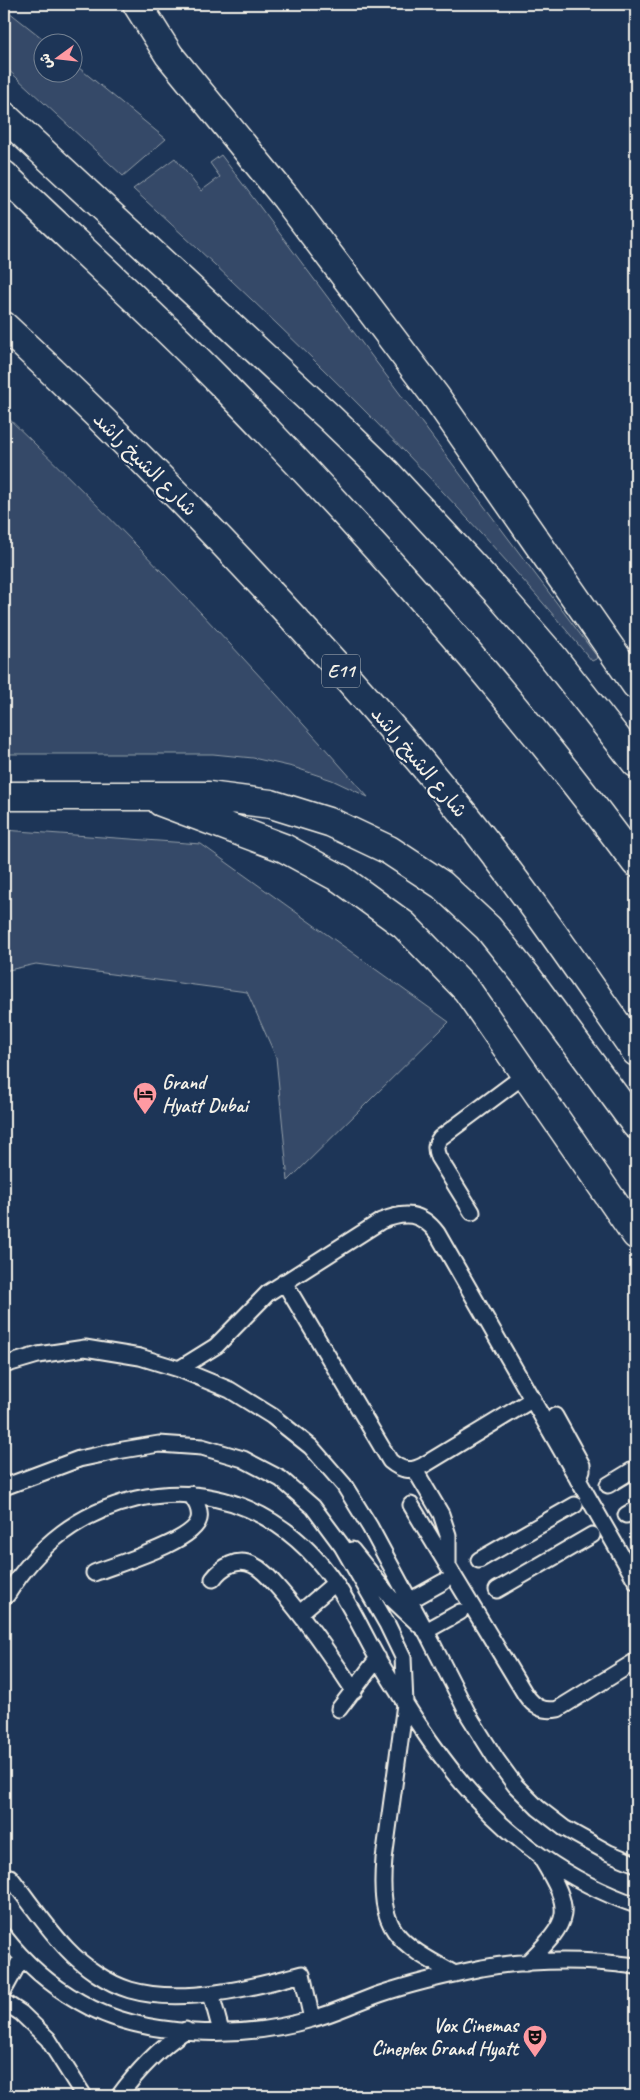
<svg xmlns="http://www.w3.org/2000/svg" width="640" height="2100" viewBox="0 0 640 2100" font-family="Caveat,'Playpen Sans Arabic',sans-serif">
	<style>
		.green { fill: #354a67; stroke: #949ea8 }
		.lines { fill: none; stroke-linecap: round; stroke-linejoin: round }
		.lane-casing { stroke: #f4f1e8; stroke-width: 19 }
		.secondary-casing { stroke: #f4f1e8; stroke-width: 31 }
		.highway-casing { stroke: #f4f1e8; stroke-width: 31 }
		.lane { stroke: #1d3557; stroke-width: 15 }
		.secondary { stroke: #1d3557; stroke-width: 28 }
		.highway { stroke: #1d3557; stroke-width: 28 }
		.labels { text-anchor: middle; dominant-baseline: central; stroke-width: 4; stroke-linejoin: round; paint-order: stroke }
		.shield { fill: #1d3557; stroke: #b4b9bc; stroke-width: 1 }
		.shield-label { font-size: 19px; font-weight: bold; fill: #f4f1e8 }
		.street-label { font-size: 20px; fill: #f4f1e8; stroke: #1d3557 }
		.poi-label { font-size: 20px; font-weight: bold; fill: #f4f1e8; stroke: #1d3557; text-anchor: start }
	</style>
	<rect width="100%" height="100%" fill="#1d3557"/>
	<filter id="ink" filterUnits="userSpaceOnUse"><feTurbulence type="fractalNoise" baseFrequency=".02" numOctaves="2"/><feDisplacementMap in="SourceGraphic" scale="10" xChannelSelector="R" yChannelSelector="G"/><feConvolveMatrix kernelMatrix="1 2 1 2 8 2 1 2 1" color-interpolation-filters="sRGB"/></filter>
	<g filter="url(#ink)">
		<path class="green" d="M4 8 47 42H42V72H72L73 63 166 139 123 176 4 66Z
			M221 155 598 658 592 661C452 491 295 337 133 189L175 158 201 191 220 177 210 163Z
			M4 414C132 536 252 665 368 797L332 780 293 767 253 758 213 754H4Z
			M4 830 201 844 449 1022 288 1181 276 1057 247 992 36 964 4 971Z"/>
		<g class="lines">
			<defs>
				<path id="lane" d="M472 1212 438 1157C435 1149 435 1145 440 1138L526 1074
					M284 1282 390 1461C402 1471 411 1472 424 1465L533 1399
					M4 1365 38 1355 85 1348 140 1357 179 1369 230 1390 272 1416 311 1447 344 1485 370 1527 426 1631 469 1716 496 1759 515 1785 538 1808 564 1828 609 1853 636 1864
					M179 1369 216 1346 268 1293 381 1221C405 1211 421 1212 437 1233L636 1581
					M555 1416 582 1465V1470L578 1480
					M415 1470 441 1514 448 1535V1565
					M608 1485 636 1468
					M4 1487 79 1459 117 1451 159 1444 202 1447 243 1459 281 1479 313 1507 342 1546 387 1624 403 1657 405 1704 384 1859C378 1931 396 1942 455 1974
					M411 1505 525 1694C534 1707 543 1712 558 1709L636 1661
					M626 1515 636 1509
					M352 1550 390 1597 426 1631 460 1612
					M479 1560 575 1505
					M94 1573C116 1564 194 1542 199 1519 201 1509 195 1501 190 1494
					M213 1579C222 1567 237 1557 253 1565 264 1570 272 1581 281 1591 308 1622 331 1656 354 1691
					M497 1590 592 1535
					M7 1595C38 1545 78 1513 136 1499 217 1481 289 1516 335 1583 352 1607 364 1635 379 1661 405 1704 431 1746 463 1784 509 1839 569 1882 636 1905
					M409 1601 443 1582
					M300 1613 335 1583
					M339 1709 378 1658
					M10 1877C29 1901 46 1927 67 1949 83 1966 107 1983 130 1990 182 2005 251 1988 302 1974L312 2019
					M4 1936C25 1963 50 1985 80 2002 143 2039 244 2039 312 2019 335 2013 357 2002 380 1994 413 1983 448 1975 482 1968 533 1959 585 1959 636 1966
					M527 1963C571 1920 574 1912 541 1858
					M4 1990 21 1959
					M211 1994 221 2031
					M4 2002 21 2013 48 2039 84 2096
					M119 2096C138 2070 159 2048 186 2030"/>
				<path id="secondary" d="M137 4 169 55 286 198 436 397 636 685"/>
				<path id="highway" d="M4 116 330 418 387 473 497 592 553 657 636 763
					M4 175C76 244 151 312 221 383 369 534 510 693 636 863
					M4 326C113 427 217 534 317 644 368 700 418 757 466 817 526 892 581 973 636 1052
					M4 796H209L271 804 332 823 389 850 442 885 488 928 528 978 636 1125
					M161 802 284 848 341 879 404 925 467 990 636 1235"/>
			</defs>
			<use href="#lane" class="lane-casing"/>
			<use href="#secondary" class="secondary-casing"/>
			<use href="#highway" class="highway-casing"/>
			<use href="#lane" class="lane"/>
			<use href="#secondary" class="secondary"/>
			<use href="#highway" class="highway"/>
		</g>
	</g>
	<defs>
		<symbol id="hotel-pin" viewBox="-11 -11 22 30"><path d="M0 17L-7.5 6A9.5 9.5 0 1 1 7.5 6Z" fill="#ff9aa2" stroke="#1d3557"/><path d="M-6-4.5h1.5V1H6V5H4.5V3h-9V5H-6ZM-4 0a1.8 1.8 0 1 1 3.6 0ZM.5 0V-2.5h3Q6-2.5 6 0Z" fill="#111"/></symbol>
		<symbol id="theatre-pin" viewBox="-11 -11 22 30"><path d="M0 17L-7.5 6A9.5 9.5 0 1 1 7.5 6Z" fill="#ff9aa2" stroke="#1d3557"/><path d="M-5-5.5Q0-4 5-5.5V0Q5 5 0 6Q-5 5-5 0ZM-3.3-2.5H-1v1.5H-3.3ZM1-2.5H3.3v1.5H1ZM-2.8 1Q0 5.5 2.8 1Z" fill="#111"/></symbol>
	</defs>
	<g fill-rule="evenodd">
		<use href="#hotel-pin" x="131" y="1080" width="28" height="38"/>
		<use href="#theatre-pin" x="521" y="2023" width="28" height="38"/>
	</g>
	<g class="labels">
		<rect class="shield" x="322" y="654.5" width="38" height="33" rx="4"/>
		<g class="shield-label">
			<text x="341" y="671">E11</text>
		</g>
		<g class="street-label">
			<text transform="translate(145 464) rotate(45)">شارع الشيخ راشد</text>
			<text transform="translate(419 762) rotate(50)">شارع الشيخ راشد</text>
		</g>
		<g class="poi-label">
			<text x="162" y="1082">Grand<tspan x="162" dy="23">Hyatt Dubai</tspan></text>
			<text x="518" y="2025" text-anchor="end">Vox Cinemas<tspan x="518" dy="23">Cineplex Grand Hyatt</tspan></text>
		</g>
	</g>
	<rect width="640" height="2100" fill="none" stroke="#1d3557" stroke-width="20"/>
	<rect x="10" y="10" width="620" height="2080" fill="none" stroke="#f4f1e8" stroke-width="2" filter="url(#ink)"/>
	<g transform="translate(58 58) rotate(255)"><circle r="24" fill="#1d3557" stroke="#738091"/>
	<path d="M0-4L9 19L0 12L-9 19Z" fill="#ff9aa2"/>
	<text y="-8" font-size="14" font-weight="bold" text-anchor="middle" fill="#f4f1e8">ش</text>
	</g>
</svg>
